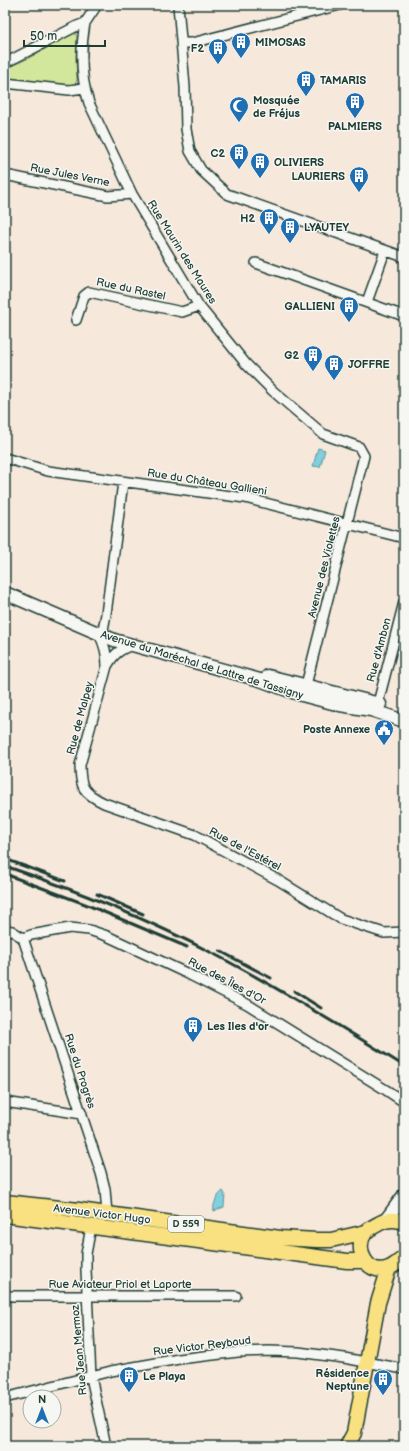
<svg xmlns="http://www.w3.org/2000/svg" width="409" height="1451" viewBox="0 0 409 1451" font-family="'Balsamiq Sans',sans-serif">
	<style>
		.green { fill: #d3e79c; stroke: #799268 }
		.water { fill: #81d0de; stroke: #5a959a }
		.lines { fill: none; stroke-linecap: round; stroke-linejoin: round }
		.minor-casing { stroke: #1f3d34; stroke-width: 12 }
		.secondary-casing { stroke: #1f3d34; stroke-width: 15 }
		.primary-casing { stroke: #1f3d34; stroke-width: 17 }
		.minor { stroke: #f6f6f2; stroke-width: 9 }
		.secondary { stroke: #f6f6f2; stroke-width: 12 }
		.primary { stroke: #f9e181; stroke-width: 14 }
		.rail { stroke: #1f3d34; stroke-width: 3 }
		.labels { text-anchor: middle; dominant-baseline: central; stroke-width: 3; stroke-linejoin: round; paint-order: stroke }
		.shield { fill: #f6f6f2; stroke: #60746d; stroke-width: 1 }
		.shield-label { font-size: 10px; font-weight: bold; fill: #1f3d34 }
		.poi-label { font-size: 11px; font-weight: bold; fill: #1f3d34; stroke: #f6f6f2; text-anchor: start }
		.street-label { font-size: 11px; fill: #1f3d34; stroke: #f6f6f2 }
	</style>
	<rect width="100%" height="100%" fill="#f7e8dc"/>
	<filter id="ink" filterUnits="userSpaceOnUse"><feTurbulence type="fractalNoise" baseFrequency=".025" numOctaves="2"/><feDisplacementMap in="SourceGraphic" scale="8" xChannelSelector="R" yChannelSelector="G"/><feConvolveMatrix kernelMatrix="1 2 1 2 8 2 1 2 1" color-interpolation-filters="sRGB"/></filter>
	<g filter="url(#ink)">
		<path class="green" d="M74 33 77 36 76 58 77 80 75 85 70 87 15 81 7 78 5 74 6 68 27 59Z"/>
		<path class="water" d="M318 448 325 450 320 467 313 466Z
			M223 1191 225 1194 224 1207 214 1211C212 1205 218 1194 223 1191Z"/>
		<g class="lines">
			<defs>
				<path id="minor" d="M178 5 185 87 186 129 190 151 201 170 227 194 404 257
					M85 23C80 51 80 76 89 103L132 194 199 306 246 364 273 391 323 434 359 447 364 456 306 685
					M182 43H192L340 5
					M5 63 77 26 85 23 97 5
					M5 83 69 90 84 88
					M5 175 108 196 132 194
					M256 263 404 316
					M367 302 385 251
					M76 320 84 296 89 292 182 312 199 306
					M5 458 48 471 245 498 404 538
					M103 630 106 614 123 482
					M99 634C105 645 107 654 107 666L80 765C80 787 83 793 104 803L195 835 278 880 341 919 384 933 404 932
					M107 666C114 654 119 650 132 645
					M378 703 404 602
					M5 930 12 931 23 938
					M23 938 31 935 70 928 89 930 107 936 186 973 247 1004 386 1090 404 1102
					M23 938 101 1173 105 1189 107 1214
					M5 1102 82 1114
					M91 1227 86 1254V1270L91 1377 106 1446
					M5 1296H236
					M5 1398 111 1371 179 1359 238 1352 269 1351 298 1352 344 1358 404 1369"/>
				<path id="secondary" d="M5 593 114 640 260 680 298 694 340 705 371 710 404 721
					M268 676 380 704
					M385 1221 404 1195"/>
				<path id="primary" d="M5 1202 79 1210 280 1238 317 1240H331L366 1232
					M5 1215 347 1261H364
					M404 1222C396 1219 388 1219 380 1223 375 1226 368 1229 365 1233 353 1249 368 1277 389 1268 394 1266 399 1261 404 1258
					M347 1446 354 1433 378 1303 389 1268"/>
			</defs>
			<use href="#minor" class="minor-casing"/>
			<use href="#secondary" class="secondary-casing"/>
			<use href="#primary" class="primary-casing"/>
			<use href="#minor" class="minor"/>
			<use href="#secondary" class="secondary"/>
			<use href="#primary" class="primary"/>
			<path class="rail" d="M5 859 65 881
				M5 866C76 890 147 919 214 954 279 988 342 1027 404 1066
				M5 874 85 904 187 947
				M97 894 143 914
				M220 951 271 978
				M294 991 321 1008"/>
		</g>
	</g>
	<defs>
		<symbol id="building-pin" viewBox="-11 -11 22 30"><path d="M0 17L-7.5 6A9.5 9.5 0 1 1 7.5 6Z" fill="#1f6fb2" stroke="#f6f6f2"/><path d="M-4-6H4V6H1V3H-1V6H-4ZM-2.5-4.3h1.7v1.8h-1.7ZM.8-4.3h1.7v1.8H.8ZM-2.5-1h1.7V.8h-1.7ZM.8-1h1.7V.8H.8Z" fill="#fff"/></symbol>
		<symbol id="mosque-pin" viewBox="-11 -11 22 30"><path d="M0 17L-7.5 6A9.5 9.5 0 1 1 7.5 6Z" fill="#1f6fb2" stroke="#f6f6f2"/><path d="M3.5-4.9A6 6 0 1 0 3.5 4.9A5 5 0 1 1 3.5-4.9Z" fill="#fff"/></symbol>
		<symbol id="civic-pin" viewBox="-11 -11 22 30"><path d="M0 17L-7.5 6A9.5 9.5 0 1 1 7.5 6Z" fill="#1f6fb2" stroke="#f6f6f2"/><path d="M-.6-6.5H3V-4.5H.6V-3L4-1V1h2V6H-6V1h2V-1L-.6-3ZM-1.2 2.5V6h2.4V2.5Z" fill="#fff"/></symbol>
	</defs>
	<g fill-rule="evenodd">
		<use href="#building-pin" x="230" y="31" width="22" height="30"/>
		<use href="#building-pin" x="207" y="37" width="22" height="30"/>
		<use href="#building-pin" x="295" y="69" width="22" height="30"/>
		<use href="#building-pin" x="344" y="91" width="22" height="30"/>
		<use href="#mosque-pin" x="228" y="95" width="22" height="30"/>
		<use href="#building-pin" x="228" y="142" width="22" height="30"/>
		<use href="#building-pin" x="249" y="151" width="22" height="30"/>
		<use href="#building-pin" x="348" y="165" width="22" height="30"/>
		<use href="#building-pin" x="258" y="207" width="22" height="30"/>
		<use href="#building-pin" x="279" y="216" width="22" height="30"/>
		<use href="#building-pin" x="338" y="295" width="22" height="30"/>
		<use href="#building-pin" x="302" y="344" width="22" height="30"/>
		<use href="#building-pin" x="323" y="353" width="22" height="30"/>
		<use href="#civic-pin" x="373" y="718" width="22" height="30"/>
		<use href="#building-pin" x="182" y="1015" width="22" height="30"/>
		<use href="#building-pin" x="118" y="1365" width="22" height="30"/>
		<use href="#building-pin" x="372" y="1368" width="22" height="30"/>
	</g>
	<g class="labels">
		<rect class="shield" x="168" y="1216" width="36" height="16" rx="3"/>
		<g class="shield-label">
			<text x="186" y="1224">D 559</text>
		</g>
		<g class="poi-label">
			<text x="255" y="42">MIMOSAS</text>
			<text x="204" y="48" text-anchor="end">F2</text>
			<text x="320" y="80">TAMARIS</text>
			<text x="253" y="100">Mosquée<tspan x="253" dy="13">de Fréjus</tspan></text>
			<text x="355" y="126" text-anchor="middle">PALMIERS</text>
			<text x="225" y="153" text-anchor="end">C2</text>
			<text x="274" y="162">OLIVIERS</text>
			<text x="345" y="176" text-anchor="end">LAURIERS</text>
			<text x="255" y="218" text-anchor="end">H2</text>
			<text x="304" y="227">LYAUTEY</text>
			<text x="335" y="306" text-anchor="end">GALLIENI</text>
			<text x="299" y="355" text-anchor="end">G2</text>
			<text x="348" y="364">JOFFRE</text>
			<text x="370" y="729" text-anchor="end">Poste Annexe</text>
			<text x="207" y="1026">Les Iles d'or</text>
			<text x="369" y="1373" text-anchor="end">Résidence<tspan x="369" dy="13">Neptune</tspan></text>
			<text x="143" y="1376">Le Playa</text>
		</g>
		<g class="street-label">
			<text transform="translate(70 175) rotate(11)">Rue Jules Verne</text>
			<text transform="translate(182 252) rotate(58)">Rue Maurin des Maures</text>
			<text transform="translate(131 289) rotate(12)">Rue du Rastel</text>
			<text transform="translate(207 482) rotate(9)">Rue du Château Gallieni</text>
			<text transform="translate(324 567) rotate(-76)">Avenue des Violettes</text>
			<text transform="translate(379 650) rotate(-75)">Rue d'Ambon</text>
			<text transform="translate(202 665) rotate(17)">Avenue du Maréchal de Lattre de Tassigny</text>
			<text transform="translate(80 718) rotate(-75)">Rue de Malpey</text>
			<text transform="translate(245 849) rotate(28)">Rue de l'Estérel</text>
			<text transform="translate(227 981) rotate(28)">Rue des Îles d'Or</text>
			<text transform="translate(80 1071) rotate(72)">Rue du Progrès</text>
			<text transform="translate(102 1214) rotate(7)">Avenue Victor Hugo</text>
			<text x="120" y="1284">Rue Aviateur Priol et Laporte</text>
			<text transform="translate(202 1346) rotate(-7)">Rue Victor Reybaud</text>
			<text transform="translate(79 1350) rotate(-95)">Rue Jean Mermoz</text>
		</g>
	</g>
	<rect width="409" height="1451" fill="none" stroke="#f6f6f2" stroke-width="20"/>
	<rect x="10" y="10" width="389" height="1431" fill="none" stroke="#1f3d34" stroke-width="1.5" filter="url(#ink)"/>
	<g transform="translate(42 1409)"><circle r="19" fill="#f6f6f2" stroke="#a0aca6"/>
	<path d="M0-3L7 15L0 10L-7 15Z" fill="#1f6fb2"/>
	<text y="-6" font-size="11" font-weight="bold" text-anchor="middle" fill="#1f3d34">N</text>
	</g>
	<path d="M24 40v6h81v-6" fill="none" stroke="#1f3d34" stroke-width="2"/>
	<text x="30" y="40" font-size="12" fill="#1f3d34" stroke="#f6f6f2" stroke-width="3" paint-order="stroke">50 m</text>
</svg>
